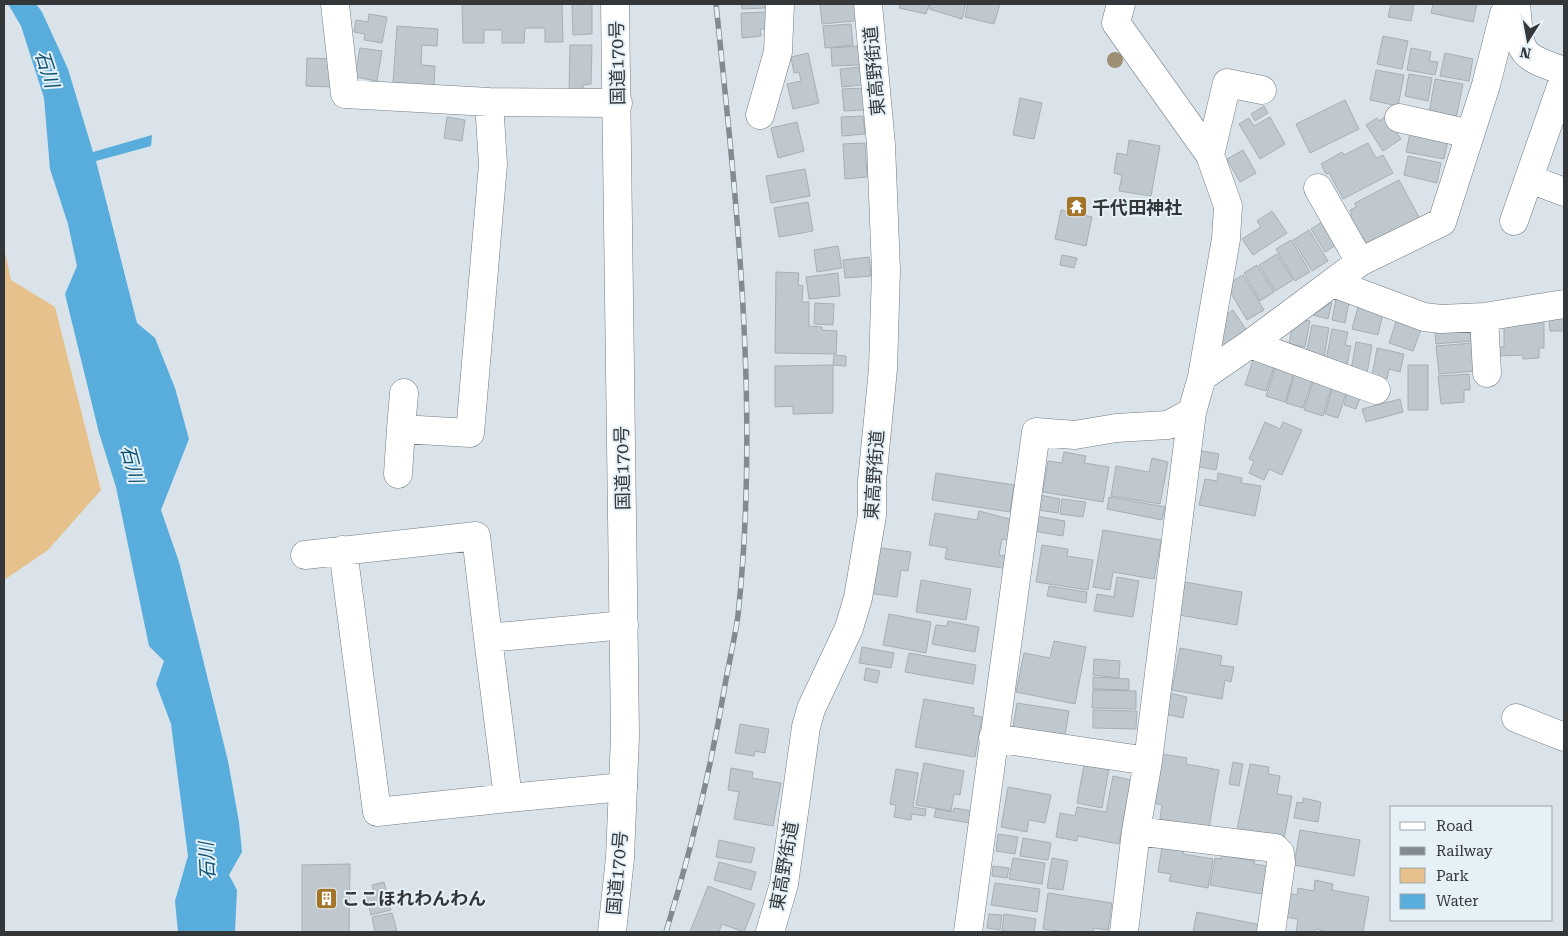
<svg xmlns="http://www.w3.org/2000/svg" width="1568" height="936" viewBox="0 0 1568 936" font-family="'Roboto Serif','Noto Sans JP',serif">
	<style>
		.green { fill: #e6c18b }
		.water { fill: #59addc }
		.building { fill: #bec8ce; stroke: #a6afb5 }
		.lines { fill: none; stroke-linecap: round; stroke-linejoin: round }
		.minor-casing { stroke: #737c82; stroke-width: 29 }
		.highway-casing { stroke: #737c82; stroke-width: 29 }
		.minor { stroke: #fff; stroke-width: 28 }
		.highway { stroke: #fff; stroke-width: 28 }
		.rail-casing { stroke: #848b8f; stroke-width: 5.5 }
		.rail { stroke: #e6f0f7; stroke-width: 4; stroke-dasharray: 11; stroke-linecap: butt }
		.tree { fill: #9c8f73 }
		.labels { text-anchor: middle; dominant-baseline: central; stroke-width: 4; stroke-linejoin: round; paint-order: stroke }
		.street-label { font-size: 18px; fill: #333739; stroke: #e6f0f7 }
		.poi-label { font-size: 18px; font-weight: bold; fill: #333739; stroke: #e6f0f7; text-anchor: start }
		.water-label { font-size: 19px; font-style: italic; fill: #0f5271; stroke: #e6f0f7 }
	</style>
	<rect width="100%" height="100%" fill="#d9e3e9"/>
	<path class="green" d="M4 248 11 280 55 307 101 490 48 550 4 580Z"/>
	<path class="water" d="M8 4H36L42 12 68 69 93 152 152 135 151 146 96 161 137 323 155 338 175 388 189 439 161 510 179 562 228 761 239 822 242 852 229 875 237 890 235 932H178L175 901 188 856 171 724 156 684 164 661 149 646 116 487 99 433 65 294 77 266 68 224 50 169 44 98 21 26Z"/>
	<path class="building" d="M462 4H562L563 42H545V28H525L524 43H502V30H484V43H463Z
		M572 4H592V34L573 35Z
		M741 4H765V8L742 9Z
		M820 4H862L864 20 822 24Z
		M900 4H929L926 14 899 8Z
		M930 4H966L962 19 929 9Z
		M968 4H1000L994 24 965 17Z
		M1391 4H1414L1411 21 1388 17Z
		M1433 4H1477L1473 22 1431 13Z
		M767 12 768 29H760L761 36 742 38 741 13Z
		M369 14 387 17 382 43 364 40 365 34 354 32 356 20 368 22Z
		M851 24 853 45 825 48 823 26Z
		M397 26 438 29 437 46 422 45 421 65 435 66 434 86 393 83Z
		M1383 36 1408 41 1402 69 1377 64Z
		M570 45H592L591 84 583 85V93H569Z
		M859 46 860 65 832 66 831 48Z
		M360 48 382 51 377 81 355 77Z
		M1411 48 1431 52 1429 61 1438 62 1435 75 1407 70Z
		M808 53 819 103 793 109 787 84 801 81 799 72 794 73 791 57Z
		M1445 53 1473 59 1469 81 1440 76Z
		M307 58 334 59 333 87 306 86Z
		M861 67 862 85 842 87 840 69Z
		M1376 70 1404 75 1398 106 1370 100Z
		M1409 74 1432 78 1428 101 1405 96Z
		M1435 79 1463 84 1456 119 1429 113Z
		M863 88 864 110 844 111 842 89Z
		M1020 98 1042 103 1034 139 1013 135Z
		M1345 100 1359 129 1310 153 1296 124Z
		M1264 106 1268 113 1255 121 1251 114Z
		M863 116 865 134 842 136 841 117Z
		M1386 116 1401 139 1383 151 1366 125 1377 118 1379 121Z
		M447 117 465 120 462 141 444 138Z
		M1270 117 1285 144 1260 159 1239 124 1249 118 1254 126Z
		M797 122 804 151 778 158 771 128Z
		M1410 133 1448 140 1444 159 1406 152Z
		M1129 140 1160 146 1151 196 1119 191 1122 175 1114 173 1117 153 1127 155Z
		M865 143 867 177 845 179 843 144Z
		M1368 143 1376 158 1383 155 1393 173 1343 199 1329 173 1326 174 1321 164 1342 152 1344 155Z
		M1243 150 1256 173 1240 182 1227 159Z
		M1408 156 1441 163 1437 183 1404 175Z
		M805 169 810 196 771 203 766 176Z
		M1399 180 1420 219 1368 246 1363 237 1359 239 1347 217 1352 214 1350 210 1356 207 1355 203Z
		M808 202 813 231 779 237 774 208Z
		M1061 210 1092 217 1086 246 1055 239Z
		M1272 211 1287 233 1253 255 1242 239 1261 227 1257 221Z
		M1322 222 1336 245 1325 252 1311 229Z
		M1309 230 1328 261 1312 271 1293 240Z
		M1291 240 1310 272 1295 281 1276 249Z
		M838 246 842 268 817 272 814 250Z
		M1277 254 1293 280 1275 291 1259 265Z
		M1062 255 1077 258 1074 268 1060 265Z
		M869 257 871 276 845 278 843 260Z
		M1257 265 1274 292 1260 301 1244 273Z
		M776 272 799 273 798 285 803 286 802 302H809V326L822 327V330L837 331 836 354 775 353Z
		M838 273 840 296 809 299 806 277Z
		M1243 275 1264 310 1247 320 1226 285Z
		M1336 299 1349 302 1345 323 1332 320Z
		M1332 302 1328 319 1313 315Z
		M815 303 834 304 833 325 814 324Z
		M1358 307 1383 313 1378 335 1352 329Z
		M1233 310 1247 331 1225 345 1218 334 1227 328 1221 318Z
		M1294 318 1310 321 1305 347 1289 344Z
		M1564 318V331H1550L1549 319Z
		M1397 319 1422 327 1413 351 1389 343Z
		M1504 323H1544V348H1539V358L1523 359V355L1498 356V347H1504Z
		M1312 325 1329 328 1324 358 1306 354Z
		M1332 329 1348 332 1345 345 1351 346 1347 364 1326 360Z
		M1470 330 1471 341 1436 344 1435 333Z
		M1356 342 1372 345 1367 373 1351 370Z
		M1472 343 1474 371 1439 374 1436 346Z
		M1377 348 1404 354 1400 372 1389 369 1387 379 1372 376Z
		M834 355 846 356V366L833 365Z
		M1253 360 1274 367 1266 391 1245 385Z
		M833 365V413L793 414V406L775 407V366Z
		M1408 365H1428V410H1408Z
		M1275 368 1294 374 1285 402 1266 396Z
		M1469 374 1470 390H1464V402L1441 404 1438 376Z
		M1294 375 1312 381 1303 408 1286 403Z
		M1313 382 1331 388 1323 416 1304 410Z
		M1332 389 1346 393 1338 418 1325 414Z
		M1347 394 1360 398 1356 409 1344 405Z
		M1400 399 1403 412 1366 422 1362 409Z
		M1265 422 1280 429 1283 422 1302 430 1282 475 1269 469 1264 480 1249 473 1254 461 1249 459Z
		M1197 450 1219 454 1216 470 1195 466Z
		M1064 452 1086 456 1084 463 1109 467 1103 502 1043 492 1048 461 1062 463Z
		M1152 458 1168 462 1160 504 1111 496 1116 466 1149 472Z
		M936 473 1014 485 1010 512 932 500Z
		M1218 473 1242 478 1241 483 1261 486 1255 516 1199 505 1205 479 1217 481Z
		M1040 495 1060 499 1058 513 1038 510Z
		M1109 497 1165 507 1162 520 1107 509Z
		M1062 499 1086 502 1083 517 1060 514Z
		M979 511 1017 521 1013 541 1002 539 999 555 1011 557 1009 569 945 559 947 548 929 545 935 513 977 520Z
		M1036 516 1065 521 1063 536 1033 531Z
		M1103 530 1161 540 1154 579 1113 572 1110 590 1093 587Z
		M1042 545 1068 549 1067 556 1093 560 1088 590 1036 582Z
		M873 547 911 552 908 571 901 570 897 597 868 593Z
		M1117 577 1139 581 1133 617 1094 611 1097 594 1114 597Z
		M921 580 971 589 966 620 916 612Z
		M1185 582 1242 592 1237 625 1179 615Z
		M1049 586 1087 592 1086 603 1047 596Z
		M889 614 931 622 926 653 883 645Z
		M948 621 979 627 975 652 932 644 936 625 947 626Z
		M1054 641 1086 647 1075 704 1016 692 1024 653 1050 658Z
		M862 647 894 653 891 668 859 663Z
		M1180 648 1222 656 1220 665 1234 667 1231 682 1225 680 1222 699 1172 690Z
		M909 653 976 665 973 684 905 672Z
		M1094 659 1120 661 1119 678 1093 675Z
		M866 668 880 671 877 683 864 680Z
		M1093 677 1129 679V690L1093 689Z
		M1093 690 1136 691V709L1092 708Z
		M1169 693 1187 697 1183 718 1165 714Z
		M924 699 974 708 973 715 982 717 975 757 915 747Z
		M1017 703 1069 711 1065 735 1013 727Z
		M1093 710 1137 711 1136 729 1093 728Z
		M740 724 769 729 765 753 755 751 754 756 735 753Z
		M1162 754 1187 758 1186 764 1219 770 1209 828 1160 819 1162 805 1152 803Z
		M1233 762 1243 764 1239 786 1229 784Z
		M924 763 964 771 960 795 954 794 951 811 916 805Z
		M1250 764 1269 767 1268 774 1280 776 1277 794 1292 796 1284 839 1237 830Z
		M1084 765 1109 769 1102 808 1077 803Z
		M731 768 753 772 752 778 781 783 773 826 734 819 739 792 728 790Z
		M896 769 918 773 913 807 926 809 925 816 912 814 911 820 894 817 896 805 890 804Z
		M1113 776 1131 780 1119 844 1078 836 1077 841 1056 837 1060 813 1075 816 1077 807 1106 812Z
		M1008 787 1051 795 1045 823 1029 820 1027 832 1001 827Z
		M1303 798 1321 802 1318 822 1294 818 1297 802 1303 803Z
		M954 808 973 811 970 823 934 817 936 809 953 812Z
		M1300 830 1360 840 1354 876 1294 865Z
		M998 834 1018 837 1015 854 996 851Z
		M1023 838 1051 843 1048 860 1020 856Z
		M719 840 755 848 751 863 716 857Z
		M1162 847 1184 850 1183 854 1213 859 1208 888 1169 881 1171 874 1158 872Z
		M1221 855 1255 861 1254 864 1267 866 1262 894 1210 885 1215 858 1221 859Z
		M1013 858 1045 863 1042 884 1009 879Z
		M1052 858 1068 861 1063 890 1047 888Z
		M719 862 756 872 751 890 714 880Z
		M350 864 349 932H302V865Z
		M993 866 1009 868 1007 878 992 876Z
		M1315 880 1333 884 1332 890 1369 897 1363 932H1328L1316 929 1315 932H1296L1298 919 1284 917 1288 893 1297 895 1298 888 1314 891Z
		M384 882 391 910 371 915 366 894 374 893 372 885Z
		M995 883 1040 889 1037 912 991 905Z
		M708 886 755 904 744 932 722 924 719 932H690Z
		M1048 893 1112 903 1108 930 1094 928 1093 932H1065L1043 929Z
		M1197 912 1261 925 1259 932H1193Z
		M392 913 397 931 375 932 372 917Z
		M989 914 1002 915 1000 930 987 928Z
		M1004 914 1036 919 1034 932 1002 931Z"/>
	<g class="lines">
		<defs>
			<path id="minor" d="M335 4 345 94 489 102 618 103
				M1121 4 1116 23 1210 155 1228 206 1226 239 1202 377 1192 412 1148 761 1136 831 1124 932
				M1516 4C1521 53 1516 55 1564 71
				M760 115 778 52 780 4
				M1399 118 1470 134
				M1210 155 1227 83 1262 90
				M1530 179 1564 192
				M1318 188 1360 262
				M1514 221 1564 78
				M1333 283 1424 317 1441 319 1484 317 1564 304
				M1484 317 1487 373
				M1250 344 1376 390
				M1202 377 1250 344 1360 262 1442 222 1486 85 1504 14 1511 4
				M401 429 404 393
				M398 474 401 429 470 433 493 164 489 102
				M343 550 377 812 508 798 488 638
				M305 555 476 536 488 638 624 625
				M1516 718 1564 737
				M993 738 1148 761
				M508 798 623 787
				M1136 831 1275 848 1280 853 1281 863 1271 932
				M770 932 784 884 806 727 811 709 849 628 858 598 872 515V481L883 369 886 270 881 145 868 4
				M968 932 1036 432 1075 435 1116 428 1168 425 1192 412"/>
			<path id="highway" d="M612 932 620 858 625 736 615 4"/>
		</defs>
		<use href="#minor" class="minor-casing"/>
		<use href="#highway" class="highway-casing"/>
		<use href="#minor" class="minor"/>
		<use href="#highway" class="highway"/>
		<defs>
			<path id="rail" d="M666 932C691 851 711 768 725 685 729 662 735 638 738 615 760 412 737 206 716 4"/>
		</defs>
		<use href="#rail" class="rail-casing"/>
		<use href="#rail" class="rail"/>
	</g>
	<circle class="tree" cx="1115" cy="60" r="8"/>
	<defs>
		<symbol id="temple-square" viewBox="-11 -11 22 22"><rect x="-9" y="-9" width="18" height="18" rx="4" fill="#a37528" stroke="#e6f0f7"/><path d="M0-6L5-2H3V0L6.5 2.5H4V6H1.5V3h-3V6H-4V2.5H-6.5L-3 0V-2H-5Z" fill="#fff"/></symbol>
		<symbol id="building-square" viewBox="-11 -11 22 22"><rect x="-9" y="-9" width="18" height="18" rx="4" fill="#a37528" stroke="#e6f0f7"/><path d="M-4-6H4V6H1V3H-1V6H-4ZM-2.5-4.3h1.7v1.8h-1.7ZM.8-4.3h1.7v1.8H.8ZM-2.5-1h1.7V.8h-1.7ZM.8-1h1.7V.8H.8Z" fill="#fff"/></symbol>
	</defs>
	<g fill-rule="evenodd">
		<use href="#temple-square" x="1064" y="194" width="25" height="25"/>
		<use href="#building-square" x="314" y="886" width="25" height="25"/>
	</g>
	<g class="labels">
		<g class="street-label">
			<text transform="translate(617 63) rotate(-91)">国道170号</text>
			<text transform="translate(874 71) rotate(-95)">東高野街道</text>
			<text transform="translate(622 468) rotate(-91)">国道170号</text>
			<text transform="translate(874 475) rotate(-86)">東高野街道</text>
			<text transform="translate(784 866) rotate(-80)">東高野街道</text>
			<text transform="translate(617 873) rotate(-85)">国道170号</text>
		</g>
		<g class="poi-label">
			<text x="1092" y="207">千代田神社</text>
			<text x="342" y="898">ここほれわんわん</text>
		</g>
		<g class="water-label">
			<text transform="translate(47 69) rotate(72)">石川</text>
			<text transform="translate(132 464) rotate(75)">石川</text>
			<text transform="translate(207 861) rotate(-93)">石川</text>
		</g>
	</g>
	<rect width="1568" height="936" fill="none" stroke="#333739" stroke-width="10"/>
	<rect x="1390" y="806" width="162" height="115" fill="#e6f0f7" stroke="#9ea6ab"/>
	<rect x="1400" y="822" width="25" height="8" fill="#ffffff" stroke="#9ea6ab"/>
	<text x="1436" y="831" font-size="15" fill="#333739">Road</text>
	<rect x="1400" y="847" width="25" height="8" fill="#848b8f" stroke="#9ea6ab"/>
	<text x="1436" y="856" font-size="15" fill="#333739">Railway</text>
	<rect x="1400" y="868" width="25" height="15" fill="#e6c18b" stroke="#9ea6ab"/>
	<text x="1436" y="881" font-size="15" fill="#333739">Park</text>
	<rect x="1400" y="894" width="25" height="15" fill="#59addc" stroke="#9ea6ab"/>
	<text x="1436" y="906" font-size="15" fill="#333739">Water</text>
	<g transform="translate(1528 40) rotate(191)" stroke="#e6f0f7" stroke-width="4" paint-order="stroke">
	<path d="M0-4L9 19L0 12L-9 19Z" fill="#333739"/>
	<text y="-8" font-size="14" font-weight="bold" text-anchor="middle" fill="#333739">N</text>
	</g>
</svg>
